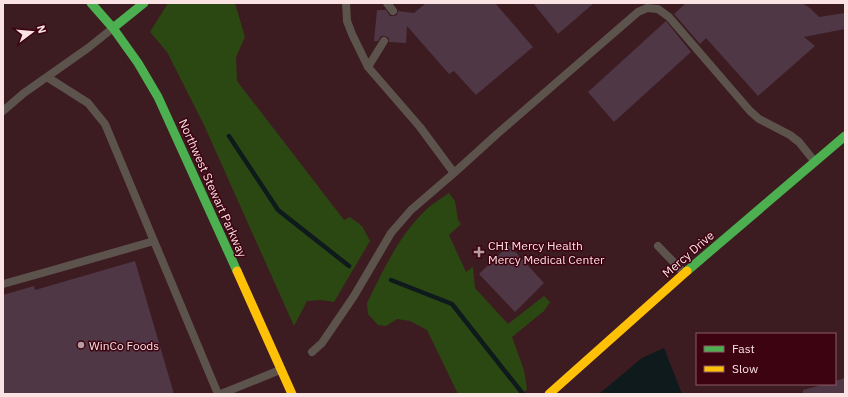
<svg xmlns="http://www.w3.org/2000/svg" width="848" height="397" viewBox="0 0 848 397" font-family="'IBM Plex Sans',sans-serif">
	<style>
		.green { fill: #2c4812 }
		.water { fill: #0e1a1b }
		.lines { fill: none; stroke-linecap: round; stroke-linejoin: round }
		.stream { stroke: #0e1a1b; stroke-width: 4.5 }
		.building { fill: #4f3746 }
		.lane { stroke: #5d534d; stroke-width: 8 }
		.fast { stroke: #4caf50; stroke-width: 9 }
		.slow { stroke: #ffc107; stroke-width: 9 }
		.poi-dot { fill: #b89da0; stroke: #3e0310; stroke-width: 1.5 }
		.labels { text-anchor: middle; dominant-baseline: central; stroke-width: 3; stroke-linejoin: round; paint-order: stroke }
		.street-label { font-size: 12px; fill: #fbe3e4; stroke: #3e0310 }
		.poi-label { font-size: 12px; fill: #fbe3e4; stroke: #3e0310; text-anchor: start }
	</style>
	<rect width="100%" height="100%" fill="#3c1b21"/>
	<path class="green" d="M168 3H235L245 37 236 57 237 81 344 220 350 217 362 226 370 241 334 302 320 300 307 301 294 326 204 125 167 52 150 32Z
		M449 193 455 201 458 220 461 224 449 235 466 272 473 267 475 288 508 324 544 296 550 302 544 311 512 337 524 370 527 389 522 394H458L427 330 410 321 397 319 386 326 378 325 368 314 367 303C384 269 400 233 429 207 435 202 442 198 449 193Z"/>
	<path class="water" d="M664 348 682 394H599L642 358Z"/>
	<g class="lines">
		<path class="stream" d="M229 136 278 210 349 266
			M391 280 452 304 523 394"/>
	</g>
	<path class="building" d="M426 3H495L533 47 476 95 454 71 449 74 407 26 406 43 389 42V38L385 36H381L378 41H374L377 10H386L390 16H394L397 15 398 11 414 13Z
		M533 3H594L558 34Z
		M686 3H802L810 8 819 17 845 13V29L804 37 815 46 758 96 706 38 700 44 674 14Z
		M666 21 691 52 614 122 588 92Z
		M509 245 544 283 515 312 479 274Z
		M135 261 174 394H3V295L34 286 35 290Z
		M845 378V394H803V390L825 384H835V381Z"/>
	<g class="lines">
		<path class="lane" d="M346 3 347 21 352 34 368 67 420 127 454 173
			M387 3 393 11
			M368 67 384 41
			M47 77 88 103 105 124 218 394
			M3 111 24 93 88 48 113 28
			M658 246 683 272
			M3 284 53 270 154 241
			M312 352 322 343 354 296 391 233 411 210 454 173 497 134 638 12 647 8 658 9 669 17 750 111 759 119 790 135 799 142 815 162
			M221 394 280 370"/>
		<path class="fast" d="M91 3 113 28 138 63 158 97 237 271
			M113 28 144 3
			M687 271 845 136"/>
		<path class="slow" d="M237 271 292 394
			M549 394 687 271"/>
	</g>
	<g class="poi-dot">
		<path d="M477 246h4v4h4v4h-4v4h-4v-4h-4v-4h4z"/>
		<circle cx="81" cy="345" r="4"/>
	</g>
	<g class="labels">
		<g class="street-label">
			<text transform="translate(213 188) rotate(66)">Northwest Stewart Parkway</text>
			<text transform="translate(688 254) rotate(-41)">Mercy Drive</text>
		</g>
		<g class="poi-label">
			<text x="488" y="245">CHI Mercy Health<tspan x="488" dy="14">Mercy Medical Center</tspan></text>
			<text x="89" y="345">WinCo Foods</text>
		</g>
	</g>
	<rect width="848" height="397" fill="none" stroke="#fbe3e4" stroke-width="8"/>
	<rect x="696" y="333" width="140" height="52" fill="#3e0310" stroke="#8a5d65"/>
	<rect x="704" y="346" width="20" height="6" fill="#4caf50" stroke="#8a5d65"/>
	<text x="732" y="353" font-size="12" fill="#fbe3e4">Fast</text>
	<rect x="704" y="366" width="20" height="6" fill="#ffc107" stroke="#8a5d65"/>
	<text x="732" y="373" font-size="12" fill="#fbe3e4">Slow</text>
	<g transform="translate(32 32) rotate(74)" stroke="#3e0310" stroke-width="3" paint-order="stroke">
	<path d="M0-3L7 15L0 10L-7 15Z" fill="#fbe3e4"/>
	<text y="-6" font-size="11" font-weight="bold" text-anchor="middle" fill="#fbe3e4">N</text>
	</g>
</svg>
